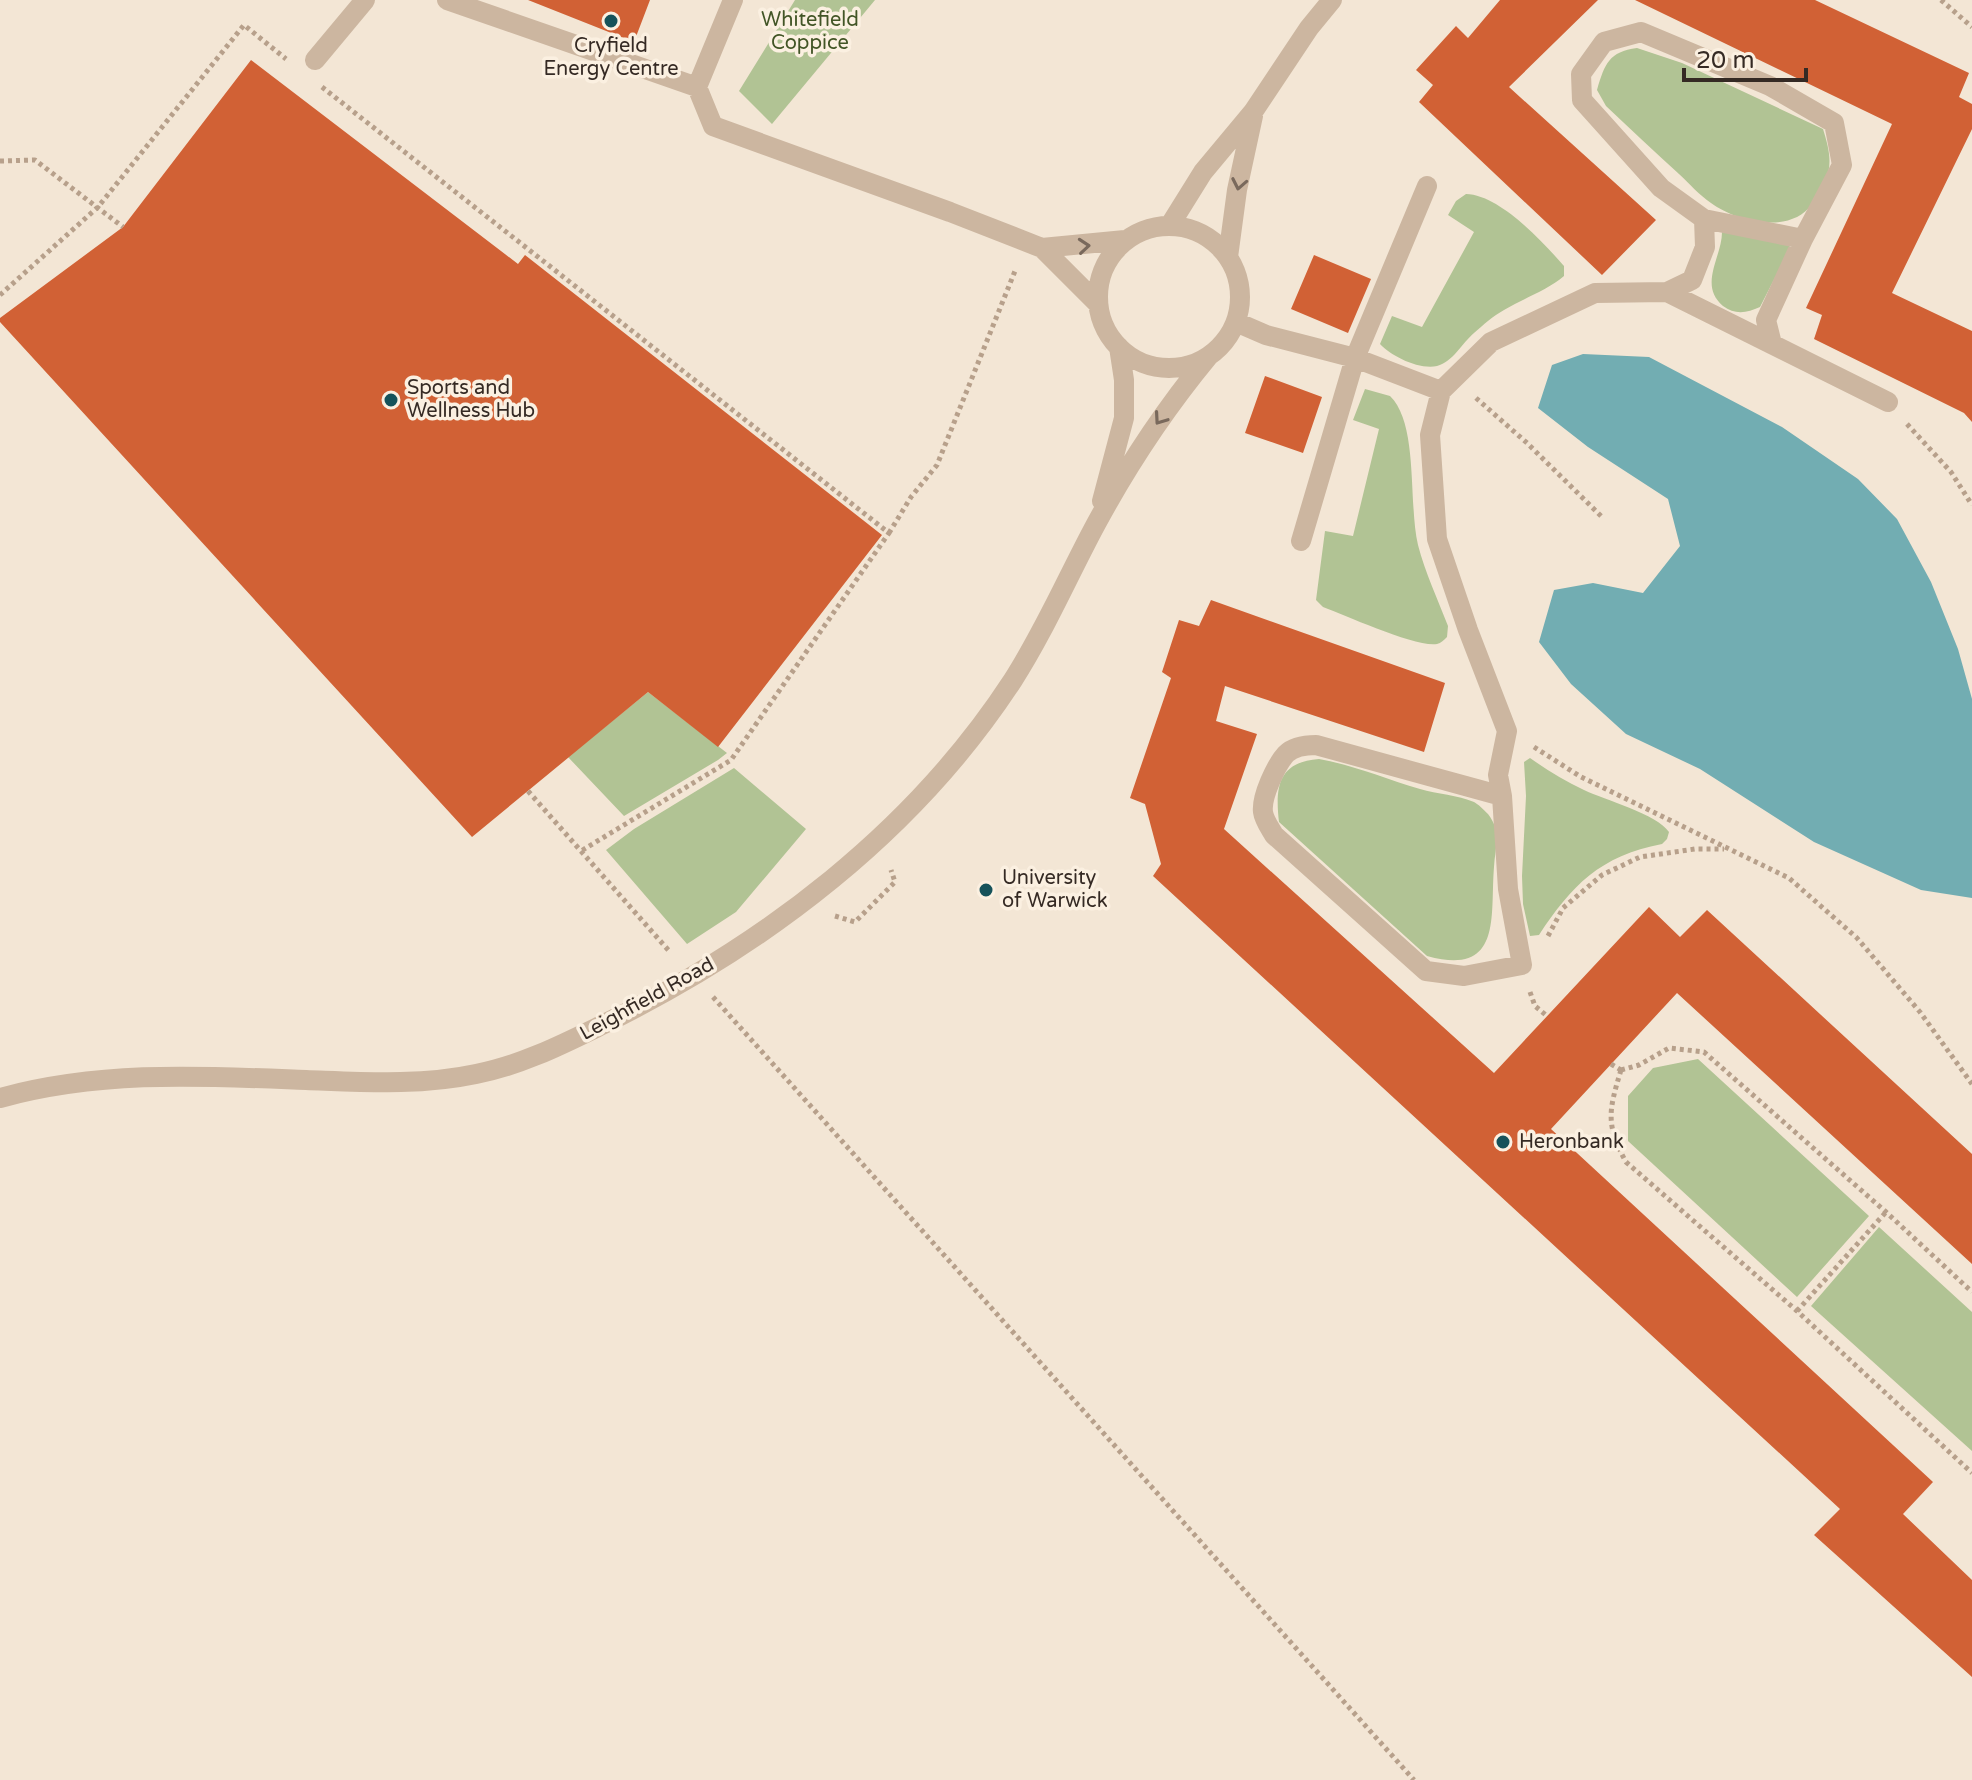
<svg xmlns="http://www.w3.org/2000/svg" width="1972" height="1780" viewBox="0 0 1972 1780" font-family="'Varela Round',sans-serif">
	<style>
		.green { fill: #b1c394 }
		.water { fill: #72adb2 }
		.building { fill: #d16135 }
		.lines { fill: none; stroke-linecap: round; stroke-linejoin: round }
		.path { stroke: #b7a08b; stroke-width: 5; stroke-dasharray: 4 4; stroke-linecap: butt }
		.service { stroke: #ccb6a0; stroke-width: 20 }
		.oneway { stroke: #79695c }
		.poi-dot { fill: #16525a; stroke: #fbf0e1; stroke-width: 3 }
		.labels { text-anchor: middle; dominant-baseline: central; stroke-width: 7; stroke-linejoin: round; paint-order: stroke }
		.park-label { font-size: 20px; fill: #425526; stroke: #fbf0e1 }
		.poi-label { font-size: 20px; fill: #352a24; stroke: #fbf0e1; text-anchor: start }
		.street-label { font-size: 20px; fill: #352a24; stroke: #fbf0e1 }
	</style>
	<rect width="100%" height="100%" fill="#f3e6d5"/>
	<path class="green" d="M795 0H875L772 124 739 91Z
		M1637 48 1682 63 1823 129C1833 161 1833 174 1812 204 1790 235 1737 222 1711 203 1699 195 1689 183 1679 174 1654 151 1630 129 1606 106L1597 90C1605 63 1609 52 1637 48Z
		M1466 194C1500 195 1542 241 1564 266V276C1546 291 1524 298 1504 310 1493 316 1483 325 1474 333 1462 343 1453 362 1437 366 1419 370 1391 356 1380 344L1392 316 1422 327 1474 232 1448 215 1456 201Z
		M1722 232 1789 243 1790 248 1760 307C1747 313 1735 315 1723 306 1698 285 1722 257 1722 232Z
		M1365 389 1390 396C1419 424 1408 503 1418 545 1425 572 1438 600 1448 626L1447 637C1444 640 1441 643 1437 644 1417 648 1345 615 1323 607L1316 600 1325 531 1353 536 1379 429 1353 420Z
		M648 692 727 753 718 760 624 816 568 757Z
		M1530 758C1547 770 1565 781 1584 790 1605 800 1657 814 1669 832L1667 839 1662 844C1600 856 1572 885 1539 935L1530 936 1523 904 1522 876 1526 796 1524 762Z
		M1319 759C1353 765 1386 779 1420 789 1437 794 1458 795 1474 802 1478 804 1484 810 1488 814 1502 832 1495 847 1494 867 1490 916 1503 977 1427 956L1279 822C1275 787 1278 762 1319 759Z
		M734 768 806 829 736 912 687 944 606 850 634 829Z
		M1698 1059 1869 1216 1797 1297 1628 1141V1096L1653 1068Z
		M1879 1227 1972 1312V1451L1811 1306Z"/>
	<path class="water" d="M1583 354 1649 357 1782 427 1858 479 1897 519 1931 582 1958 649 1972 699V898L1921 890 1814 842 1700 769 1626 734 1571 684 1539 642 1554 590 1593 583 1643 593 1680 546 1668 499 1588 447 1538 408 1552 365Z"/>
	<path class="building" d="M528 0H650L634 42Z
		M1500 0H1598L1509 87 1656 220 1602 275 1419 102 1433 85 1416 70 1456 26 1468 38Z
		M1635 0H1815L1969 73 1959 97 1972 104V129L1892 293 1972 331V422L1964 413 1814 339 1822 315 1806 308 1892 124Z
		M251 60 518 264 525 255 882 535 718 747 648 692 472 837 0 322V318L123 227Z
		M1314 255 1371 279 1348 333 1291 309Z
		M1265 376 1322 397 1303 453 1245 433Z
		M1211 600 1445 683 1424 752 1225 686 1216 721 1257 734 1224 829 1494 1073 1649 907 1680 937 1707 910 1972 1154V1264L1677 993 1551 1129 1933 1482 1903 1514 1972 1580V1677L1814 1535 1840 1509 1153 876 1161 864 1145 804 1130 798 1171 678 1162 672 1179 620 1199 626Z"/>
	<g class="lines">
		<path class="path" d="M1941 0 1972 27
			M322 87 889 533 731 760 581 851
			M0 161 35 160 123 227
			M0 295 98 207 244 25 286 59
			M1476 398 1527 443 1602 517
			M1907 424 1951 472 1972 505
			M889 533 911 497 937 465 1015 271
			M1534 747 1581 777 1789 878 1857 938 1920 1012 1972 1084
			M528 791 670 952
			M835 916 855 922 895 882 891 870
			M1548 936 1563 908 1602 875 1640 857 1695 849H1724
			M1530 992 1535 1006 1547 1016
			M713 997 1414 1780
			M1611 1064 1621 1070
			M1621 1070C1609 1110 1605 1124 1626 1162L1797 1311 1972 1473
			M1621 1070 1639 1065 1669 1048 1704 1052 1886 1212 1972 1292
			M1797 1311 1886 1212"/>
		<path class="service" d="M447 0 697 87
			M733 0 697 87 713 126 950 212 1042 248 1098 304
			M315 60 365 0
			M1704 219 1803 239
			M1170 225 1203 172 1253 112 1309 28 1332 0
			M1098 297a71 71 0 1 1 142 0a71 71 0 1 1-142 0Z
			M1042 248 1125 240
			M1228 257 1237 190 1253 116
			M1667 292 1692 280 1705 247 1704 219 1661 188 1582 100 1581 74 1604 42 1641 32 1770 86 1834 123 1842 165 1803 239 1766 320 1772 344
			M1236 322 1266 335 1355 358 1441 391 1430 435 1437 539 1468 630 1507 731 1498 775 1502 796 1316 745C1306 745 1294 746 1286 754 1276 765 1261 797 1263 812 1264 820 1270 828 1274 835L1426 971 1464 976 1522 965 1508 889 1502 796
			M1441 391 1491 342 1595 293 1667 292 1888 402
			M1102 501 1124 418V380L1119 347
			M1301 541 1355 358 1427 186
			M0 1098C102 1070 202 1076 306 1080 363 1082 420 1086 476 1074 522 1065 563 1044 604 1024 765 945 914 832 1013 680 1045 630 1068 576 1096 524 1128 465 1165 409 1208 357"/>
	</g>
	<defs><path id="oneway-chevron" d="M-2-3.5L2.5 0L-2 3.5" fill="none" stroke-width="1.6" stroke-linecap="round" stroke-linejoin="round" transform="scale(2)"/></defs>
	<g class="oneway">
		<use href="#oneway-chevron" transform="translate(1239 184) rotate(101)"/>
		<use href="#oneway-chevron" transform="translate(1084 246) rotate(-5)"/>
		<use href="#oneway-chevron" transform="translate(1160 419) rotate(125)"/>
	</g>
	<g class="poi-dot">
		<circle cx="611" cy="21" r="8"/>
		<circle cx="391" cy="400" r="8"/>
		<circle cx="986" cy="890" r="8"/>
		<circle cx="1503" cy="1142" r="8"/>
	</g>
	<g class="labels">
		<g class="park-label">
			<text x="810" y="20">Whitefield<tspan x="810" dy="23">Coppice</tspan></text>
		</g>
		<g class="poi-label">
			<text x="611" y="46" text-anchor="middle">Cryfield<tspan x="611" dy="23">Energy Centre</tspan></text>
			<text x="407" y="388">Sports and<tspan x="407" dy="23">Wellness Hub</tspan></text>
			<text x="1002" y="878">University<tspan x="1002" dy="23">of Warwick</tspan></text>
			<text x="1519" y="1142">Heronbank</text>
		</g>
		<g class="street-label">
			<text transform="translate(647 999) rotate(-29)">Leighfield Road</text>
		</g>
	</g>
	<path d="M1684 68v12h122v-12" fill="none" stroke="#352a24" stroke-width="4"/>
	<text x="1696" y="68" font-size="24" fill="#352a24" stroke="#fbf0e1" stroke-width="6" paint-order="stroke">20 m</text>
</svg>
